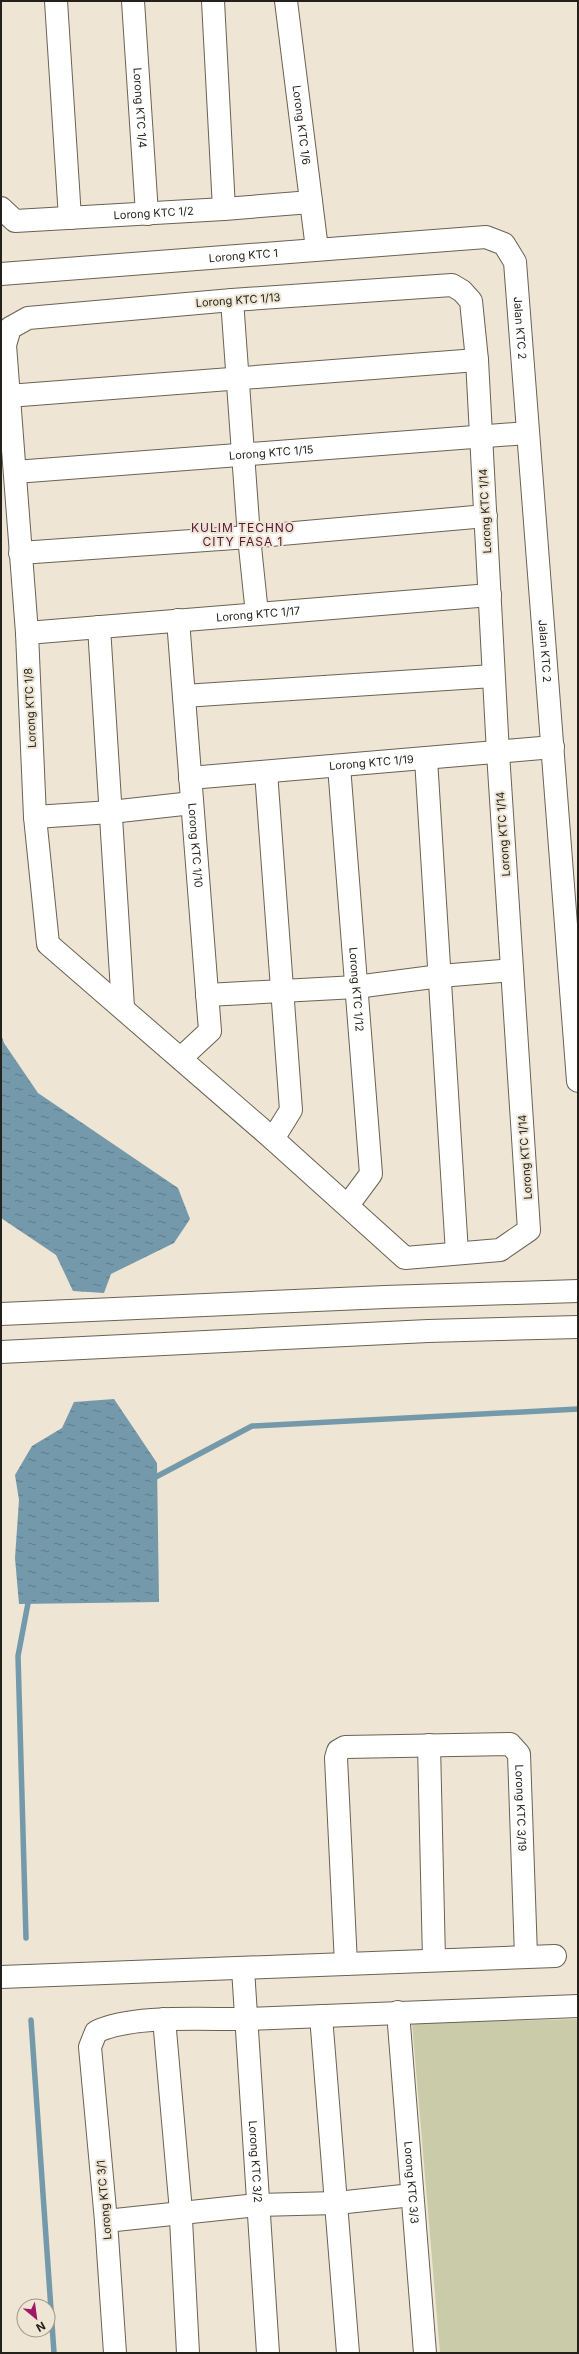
<svg xmlns="http://www.w3.org/2000/svg" width="579" height="2354" viewBox="0 0 579 2354" font-family="Inter,sans-serif">
	<style>
		.green { fill: #cacca9 }
		.water { fill: url(#water-ripples) }
		.lines { fill: none; stroke-linecap: round; stroke-linejoin: round }
		.stream { stroke: #7499aa; stroke-width: 5.5 }
		.minor-casing { stroke: #6a6253; stroke-width: 24 }
		.minor { stroke: #fff; stroke-width: 22 }
		.labels { text-anchor: middle; dominant-baseline: central; stroke-width: 4; stroke-linejoin: round; paint-order: stroke }
		.street-label { font-size: 11px; fill: #24211a; stroke: #eee5d4 }
		.neighbourhood-label { font-size: 12px; letter-spacing: 1px; fill: #541535; stroke: #eee5d4 }
	</style>
	<defs>
		<pattern id="water-ripples" width="26" height="14" patternUnits="userSpaceOnUse"><rect width="26" height="14" fill="#7499aa"/><path d="M2 4q2-2 4 0t4 0M15 11q2-2 4 0t4 0" fill="none" stroke="#5f7c8a"/></pattern>
	</defs>
	<rect width="100%" height="100%" fill="#eee5d4"/>
	<path class="green" d="M578 2019V2353H440L412 2023Z"/>
	<path class="water" d="M1 1034 4 1043 38 1093 178 1188 190 1219 174 1243 111 1274 104 1293 73 1291 56 1255 1 1218Z
		M114 1399 157 1463 159 1602 19 1604 15 1558 19 1500 15 1475 32 1446 62 1428 74 1402Z"/>
	<g class="lines">
		<path class="stream" d="M152 1479 252 1426 578 1409
			M26 1938 18 1656 29 1598
			M31 2020 54 2353"/>
		<defs>
			<g id="minor">
				<path d="M56 1 70 218"/>
				<path id="s1" d="M133 1 147 214"/>
				<path d="M213 1 224 209"/>
				<path id="s2" d="M286 1 317 249"/>
				<path id="s3" d="M1 208 15 221 224 209 311 202"/>
				<path id="s4" d="M1 274 486 237 504 244 515 262 578 1081"/>
				<path d="M452 285 462 291 471 301 477 360 498 753 529 1230 500 1250 405 1258 273 1139 48 944 35 817 27 633 5 345 10 328 28 318 232 300Z"/>
				<path d="M232 300 249 537 257 614"/>
				<path d="M8 396 477 360"/>
				<path id="s5" d="M15 472 527 433"/>
				<path d="M20 553 249 537 486 516"/>
				<path id="s6" d="M178 620 210 1031 181 1058"/>
				<path d="M99 627 123 1007"/>
				<path id="s7" d="M27 633 490 595"/>
				<path d="M184 696 493 676"/>
				<path d="M426 759 457 1253"/>
				<path id="s8" d="M339 766 371 1174 348 1205"/>
				<path d="M266 772 291 1110 273 1139"/>
				<path id="s9" d="M190 778 553 747"/>
				<path d="M35 817 111 812 192 803"/>
				<path d="M207 995 356 987 440 976 512 970"/>
				<path d="M1 1314 385 1297 578 1291"/>
				<path d="M1 1352 428 1331 578 1327"/>
				<path d="M429 1745 434 1960"/>
				<path id="s10" d="M346 1964 336 1758 338 1751 345 1747 510 1744 519 1754 526 1956"/>
				<path id="s11" d="M243 1969 268 2353"/>
				<path d="M1 1977 555 1956"/>
				<path id="s12" d="M398 2012 425 2353"/>
				<path d="M321 2016 348 2353"/>
				<path d="M164 2019 180 2200 188 2353"/>
				<path d="M106 2221 257 2205 337 2203 412 2195"/>
				<path d="M115 2353 106 2221 90 2047 96 2032C132 2014 207 2020 248 2019 358 2015 468 2010 578 2006"/>
			</g>
		</defs>
		<use href="#minor" class="minor-casing"/>
		<use href="#minor" class="minor"/>
	</g>
	<g class="labels">
		<g class="street-label">
			<text stroke="none"><textPath href="#s1" startOffset="107">Lorong KTC 1/4</textPath></text>
			<text stroke="none"><textPath href="#s2" startOffset="125">Lorong KTC 1/6</textPath></text>
			<text stroke="none"><textPath href="#s3" startOffset="158">Lorong KTC 1/2</textPath></text>
			<text stroke="none"><textPath href="#s4" startOffset="243">Lorong KTC 1</textPath></text>
			<text transform="translate(238 300) rotate(-4)">Lorong KTC 1/13</text>
			<text stroke="none"><textPath href="#s4" startOffset="593">Jalan KTC 2</textPath></text>
			<text stroke="none"><textPath href="#s5" startOffset="257">Lorong KTC 1/15</textPath></text>
			<text transform="translate(485 511) rotate(-93)">Lorong KTC 1/14</text>
			<text stroke="none"><textPath href="#s7" startOffset="232">Lorong KTC 1/17</textPath></text>
			<text stroke="none"><textPath href="#s4" startOffset="917">Jalan KTC 2</textPath></text>
			<text transform="translate(30 708) rotate(-93)">Lorong KTC 1/8</text>
			<text stroke="none"><textPath href="#s9" startOffset="182">Lorong KTC 1/19</textPath></text>
			<text transform="translate(503 834) rotate(-94)">Lorong KTC 1/14</text>
			<text stroke="none"><textPath href="#s6" startOffset="226">Lorong KTC 1/10</textPath></text>
			<text stroke="none"><textPath href="#s8" startOffset="224">Lorong KTC 1/12</textPath></text>
			<text transform="translate(525 1157) rotate(-94)">Lorong KTC 1/14</text>
			<text stroke="none"><textPath href="#s10" startOffset="454">Lorong KTC 3/19</textPath></text>
			<text stroke="none"><textPath href="#s11" startOffset="193">Lorong KTC 3/2</textPath></text>
			<text stroke="none"><textPath href="#s12" startOffset="171">Lorong KTC 3/3</textPath></text>
			<text transform="translate(104 2200) rotate(-95)">Lorong KTC 3/1</text>
		</g>
		<g class="neighbourhood-label">
			<text x="243" y="527">KULIM TECHNO<tspan x="243" dy="14">CITY FASA 1</tspan></text>
		</g>
	</g>
	<rect width="579" height="2354" fill="none" stroke="#24211a" stroke-width="4"/>
	<g transform="translate(36 2318) rotate(151)"><circle r="19" fill="#eee5d4" stroke="#9d978a"/>
	<path d="M0-3L7 15L0 10L-7 15Z" fill="#a01865"/>
	<text y="-6" font-size="11" font-weight="bold" text-anchor="middle" fill="#24211a">N</text>
	</g>
</svg>
